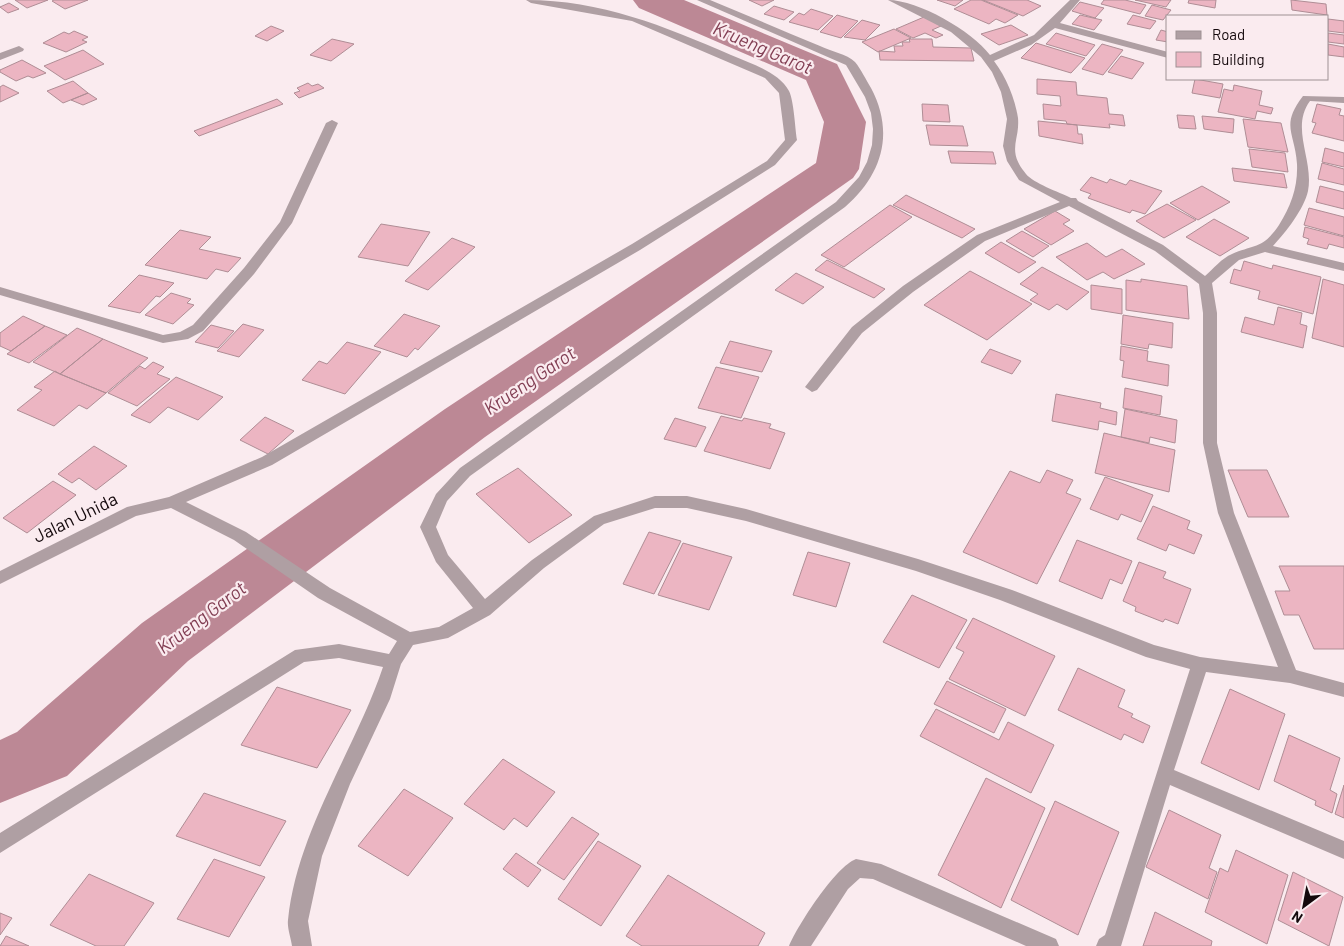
<svg xmlns="http://www.w3.org/2000/svg" width="1344" height="946" viewBox="0 0 1344 946" font-family="Barlow,sans-serif">
	<style>
		.lines { fill: none; stroke-linecap: round; stroke-linejoin: round }
		.river { fill: #bc8895; fill-rule: evenodd }
		.building { fill: #ecb5c2; stroke: #af8d95 }
		.minor { fill: #af9fa3; fill-rule: evenodd }
		.labels { text-anchor: middle; dominant-baseline: central; stroke-width: 4.5; stroke-linejoin: round; paint-order: stroke }
		.street-label { font-size: 18px; fill: #14090c; stroke: #faebef }
		.water-label { font-size: 19px; font-style: italic; fill: #823e53; stroke: #faebef }
	</style>
	<rect width="100%" height="100%" fill="#faebef"/>
	<g class="lines">
		<path class="river" d="M633 0H684L837 64 866 122 859 169 853 178 485 437 188 661 67 776 0 803V740L17 732 142 623 445 409 816 163 824 122 806 80 639 8Z"/>
	</g>
	<path class="building" d="M15 0H48L27 8Z
		M54 0H88L65 9 52 1Z
		M749 0H774L762 6Z
		M937 0H963L955 6Z
		M971 0H981L1018 15 1005 23 996 19 989 24 954 9Z
		M983 0H1027L1041 6 1023 16Z
		M1104 0H1125L1146 5 1140 14 1101 4Z
		M1135 0H1171L1166 7Z
		M1189 0H1216L1215 8 1188 3Z
		M1291 0 1326 4 1327 15 1292 10Z
		M1080 2 1104 8 1095 18 1072 11Z
		M9 3 19 9 8 13 0 7Z
		M1152 5 1171 10 1163 20 1145 16Z
		M774 6 794 12 784 20 764 14Z
		M811 9 833 16 818 30 789 22 799 13 804 15Z
		M837 15 858 21 841 38 820 32Z
		M1080 15 1102 20 1094 30 1072 24Z
		M1133 15 1156 21 1150 29 1127 24Z
		M924 17 941 26 932 30 943 35 936 38 925 33 913 38 896 29Z
		M1328 19 1344 21V33L1328 31Z
		M862 20 880 25 865 40 844 37Z
		M1011 25 1028 35 999 45 981 34Z
		M271 26 284 31 267 41 255 36Z
		M894 29 911 38 878 52 862 42Z
		M1161 30 1168 32V42L1156 40Z
		M74 31 88 37 82 40 87 42 66 52 43 43 64 32 69 34Z
		M1056 33 1095 45 1086 56 1046 44Z
		M1328 33 1344 35V44L1328 42Z
		M332 39 354 44 331 61 310 55Z
		M909 39H932L933 47 971 48 974 61 880 60 879 51 895 52 894 46H903L902 42H910Z
		M1036 43 1085 58 1071 73 1021 58Z
		M1102 44 1123 50 1103 75 1082 69Z
		M1328 44 1344 47V57L1328 55Z
		M83 50 104 64 65 80 44 66Z
		M1121 56 1144 63 1132 79 1108 72Z
		M22 60 46 73 33 78 28 76 16 81 0 72V70Z
		M1037 79 1076 82 1077 95 1107 98 1109 114 1123 115 1125 126 1109 124 1110 128 1067 124 1066 121 1044 119 1043 104 1061 106 1060 96 1037 94Z
		M1195 79 1223 84 1220 98 1192 93Z
		M73 81 88 93 63 103 47 91Z
		M308 83 312 86 318 84 324 88 299 98 294 93 300 91 297 88Z
		M3 85 19 93 0 102V87Z
		M1234 85 1262 91 1259 105 1273 108 1271 114 1257 111 1255 119 1218 112 1224 89 1233 91Z
		M88 93 97 99 83 105 71 100Z
		M277 99 283 104 199 136 194 131Z
		M922 104 948 105 950 122 923 121Z
		M1317 104 1341 109 1339 115 1344 116V141L1312 133 1316 123 1312 122Z
		M1177 115 1194 116 1196 129 1179 128Z
		M1202 116 1234 119 1233 133 1204 129Z
		M1243 119 1281 123 1288 152 1248 147Z
		M1038 121 1077 125 1078 134H1082L1083 144 1039 136Z
		M926 125 963 126 968 146 930 145Z
		M1325 148 1344 153V167L1322 162Z
		M1249 149 1285 153 1288 172 1252 167Z
		M948 151 993 152 996 164 951 163Z
		M1322 163 1344 169V185L1318 179Z
		M1232 168 1284 174 1287 188 1234 181Z
		M1091 177 1107 183 1110 179 1126 185 1130 180 1162 191 1145 214 1132 210 1130 213 1088 198 1091 194 1080 190Z
		M1202 186 1230 202 1198 220 1170 203Z
		M1320 186 1344 192V209L1316 202Z
		M906 195 975 229 962 238 893 205Z
		M1167 204 1196 220 1164 238 1136 221Z
		M890 205 912 217 844 267 821 255Z
		M1309 208 1344 217V236L1304 225Z
		M1055 211 1070 220 1063 224 1074 231 1051 245 1024 229Z
		M1214 219 1249 238 1220 256 1186 237Z
		M381 224 430 232 408 266 358 257Z
		M1305 227 1344 237V248L1329 244 1327 249 1307 244 1309 239 1303 237Z
		M180 230 211 237 199 249 241 258 228 272 216 269 207 279 145 265Z
		M1022 231 1049 246 1033 257 1006 241Z
		M452 238 475 247 428 290 405 281Z
		M1001 242 1036 262 1019 273 985 253Z
		M1087 243 1106 257 1122 249 1145 264 1114 279 1103 272 1087 280 1056 257Z
		M827 260 885 289 874 298 815 270Z
		M1244 261 1272 269 1273 265 1321 277 1313 314 1258 299 1260 291 1230 283 1234 269 1241 271Z
		M1042 267 1089 292 1067 310 1057 304 1049 310 1030 300 1038 294 1020 284Z
		M970 271 1032 304 987 340 924 305Z
		M796 273 824 287 803 304 775 290Z
		M139 275 174 283 160 297 156 296 140 313 108 306Z
		M1141 279 1187 286 1189 319 1126 310V280L1141 282Z
		M1323 279 1344 285V347L1312 338Z
		M1091 285 1122 289V314L1091 309Z
		M171 293 191 299 187 303 194 305 173 324 145 315Z
		M1278 307 1302 313 1300 324 1307 326 1303 348 1241 332 1245 317 1274 325Z
		M404 314 440 326 418 350 415 348 407 357 374 346Z
		M1123 315 1173 323 1172 348 1149 344 1148 349 1121 344Z
		M23 316 45 326 11 351 0 346V333Z
		M243 324 264 330 239 357 217 351Z
		M211 325 234 331 218 348 195 342Z
		M45 326 67 335 29 363 7 354Z
		M77 328 103 339 60 374 33 362Z
		M103 339 148 358 106 393 60 374Z
		M730 341 772 351 762 372 720 363Z
		M347 342 381 352 345 394 302 380 319 361 327 364Z
		M1121 346 1148 351 1147 361 1169 365 1168 386 1122 377 1124 361 1120 360Z
		M990 349 1021 361 1012 374 981 362Z
		M153 362 164 367 157 374 170 379 137 406 108 393 140 366 145 369Z
		M716 367 759 377 741 418 698 408Z
		M55 371 60 374 106 393 87 409 79 405 54 426 17 410 42 390 34 387Z
		M176 377 223 397 198 420 168 407 150 423 131 415Z
		M1125 388 1162 396 1160 415 1123 408Z
		M1056 394 1101 403 1100 408 1117 412 1116 425 1099 421 1098 430 1052 421Z
		M1125 409 1177 420 1175 443 1150 437 1149 443 1121 437Z
		M721 416 742 421 744 418 771 424 769 428 785 433 770 469 704 451Z
		M265 417 294 431 268 454 240 440Z
		M675 418 706 427 696 447 664 439Z
		M1104 433 1175 450 1169 492 1095 473Z
		M94 446 127 466 96 490 79 478 72 483 58 474Z
		M518 468 572 515 529 543 476 494Z
		M1047 470 1073 480 1066 493 1081 499 1037 584 963 552 1010 471 1040 483Z
		M1228 470H1267L1289 517H1248Z
		M1105 477 1153 495 1141 522 1121 514 1118 520 1090 509Z
		M53 481 76 495 27 533 3 518Z
		M1153 506 1190 521 1187 529 1202 535 1194 554 1169 544 1166 551 1137 539Z
		M649 532 681 541 654 594 623 584Z
		M1077 540 1132 561 1122 584 1110 579 1102 599 1059 581Z
		M683 543 732 557 709 610 658 595Z
		M808 552 850 563 836 607 793 595Z
		M1139 562 1166 572 1163 578 1191 589 1178 624 1165 619 1163 622 1135 611 1136 607 1123 601Z
		M1279 566H1344V649H1314L1299 615H1284L1275 591H1290Z
		M912 595 967 620 939 668 883 642Z
		M973 618 1055 656 1025 716 949 679 964 652 956 648Z
		M1078 668 1125 690 1118 707 1133 714 1131 717 1150 726 1143 743 1124 734 1121 740 1058 710Z
		M947 681 1006 709 994 733 934 704Z
		M277 687 351 710 317 768 241 745Z
		M1230 689 1285 714 1259 790 1201 763Z
		M936 709 999 740 1008 722 1054 745 1031 793 920 736Z
		M1289 735 1340 758 1330 790 1337 794 1332 813 1315 805 1316 801 1274 781Z
		M503 759 555 792 527 827 514 818 504 830 464 804Z
		M986 778 1045 808 1001 908 938 875Z
		M1344 785V818L1335 814Z
		M404 789 453 818 408 876 358 846Z
		M204 793 286 821 260 866 176 836Z
		M1055 801 1119 832 1078 935 1011 900Z
		M1169 810 1221 835 1209 868 1217 872 1208 899 1146 867Z
		M572 817 599 834 564 880 537 863Z
		M598 841 641 866 601 926 558 899Z
		M1236 850 1288 875 1267 944 1205 912 1220 868 1228 872Z
		M516 853 541 870 528 887 503 869Z
		M214 859 265 877 229 937 177 919Z
		M1293 872 1343 897 1329 946 1278 920Z
		M89 874 154 903 124 946H96L50 925Z
		M668 875 765 933 758 946H642L626 936Z
		M1155 912 1212 941 1211 946H1143Z
		M0 913 12 918 0 935Z
		M6 936 29 946H0Z"/>
	<g class="lines">
		<path class="minor" d="M526 0C601 0 664 26 731 55 751 64 778 71 789 91 794 101 795 128 797 140L775 165 640 250 272 465 186 502 246 532 330 588 410 632 439 627 473 608 436 562 420 527 436 494 460 468 836 202 859 177 867 162 872 145 873 129 871 113 865 97 846 65 697 0H710C747 15 783 31 820 46 830 51 847 54 855 62 861 69 866 80 871 88 895 133 882 175 845 207L470 476 447 501 436 527 448 555 485 599 532 560 594 516 655 496H687L746 509 918 559 1012 590 1154 645 1200 657 1278 667 1218 513 1203 443V313L1199 284 1155 251 1069 206 985 241 913 292 862 333 817 390 812 392 805 387 852 327 903 286 977 235 1060 202 1019 180 1007 161 1003 146 1007 119 1001 92 992 72 981 57 951 32 888 0C918 0 972 31 990 55L1034 35 1070 0H1080L1060 23 1168 52V58L1055 28 1031 45 994 61C1006 77 1015 98 1018 118 1020 141 1006 150 1026 174 1033 183 1059 192 1071 198H1076L1078 201 1163 245 1205 276C1213 269 1222 258 1232 254 1254 244 1262 250 1279 225 1291 206 1298 187 1297 164 1295 132 1280 126 1303 96L1344 97V103L1310 101C1290 128 1314 160 1308 191 1304 209 1286 232 1273 246L1344 263V271L1265 252 1239 260 1212 283 1217 313V443L1234 513 1296 670 1344 683V697L1290 683 1206 672 1174 770 1344 841V859L1170 785 1121 946H1096L1099 939 1105 935 1190 669 1146 657 1000 600 916 571 746 521 687 508H655L604 524 544 568 490 615 448 638 413 645 401 664 390 699 350 784 322 856 308 921 312 946H292C291 938 287 928 288 920 297 831 355 750 383 667L339 658 304 662 0 853V833L295 650 339 644 389 654 397 641 318 598 234 540 171 508 136 516 0 584V571L127 507 169 497 262 457 632 244 767 161 785 140 779 93 765 78 632 21 531 3Z
			M19 46 24 49 23 51 0 60V53Z
			M332 120 338 123 292 223 254 274 203 331 188 339 163 343 0 295V287L163 335 180 332 193 325 244 268 280 222 326 123Z
			M856 859 881 864 1056 939 1059 946H1026L873 879 860 878 848 889 811 946H789C798 925 835 867 856 859Z"/>
	</g>
	<g class="labels">
		<g class="street-label">
			<text transform="translate(75 517) rotate(-26)">Jalan Unida</text>
		</g>
		<g class="water-label">
			<text transform="translate(763 47) rotate(23)">Krueng Garot</text>
			<text transform="translate(529 380) rotate(-34)">Krueng Garot</text>
			<text transform="translate(201 617) rotate(-37)">Krueng Garot</text>
		</g>
	</g>
	<rect x="1166" y="15" width="162" height="65" fill="#faebef" stroke="#9e9194"/>
	<rect x="1176" y="31" width="25" height="8" fill="#af9fa3" stroke="#9e9194"/>
	<text x="1212" y="40" font-size="15" fill="#14090c">Road</text>
	<rect x="1176" y="52" width="25" height="15" fill="#ecb5c2" stroke="#9e9194"/>
	<text x="1212" y="65" font-size="15" fill="#14090c">Building</text>
	<g transform="translate(1304 906) rotate(212)" stroke="#faebef" stroke-width="4" paint-order="stroke">
	<path d="M0-4L9 19L0 12L-9 19Z" fill="#14090c"/>
	<text y="-8" font-size="14" font-weight="bold" text-anchor="middle" fill="#14090c">N</text>
	</g>
</svg>
